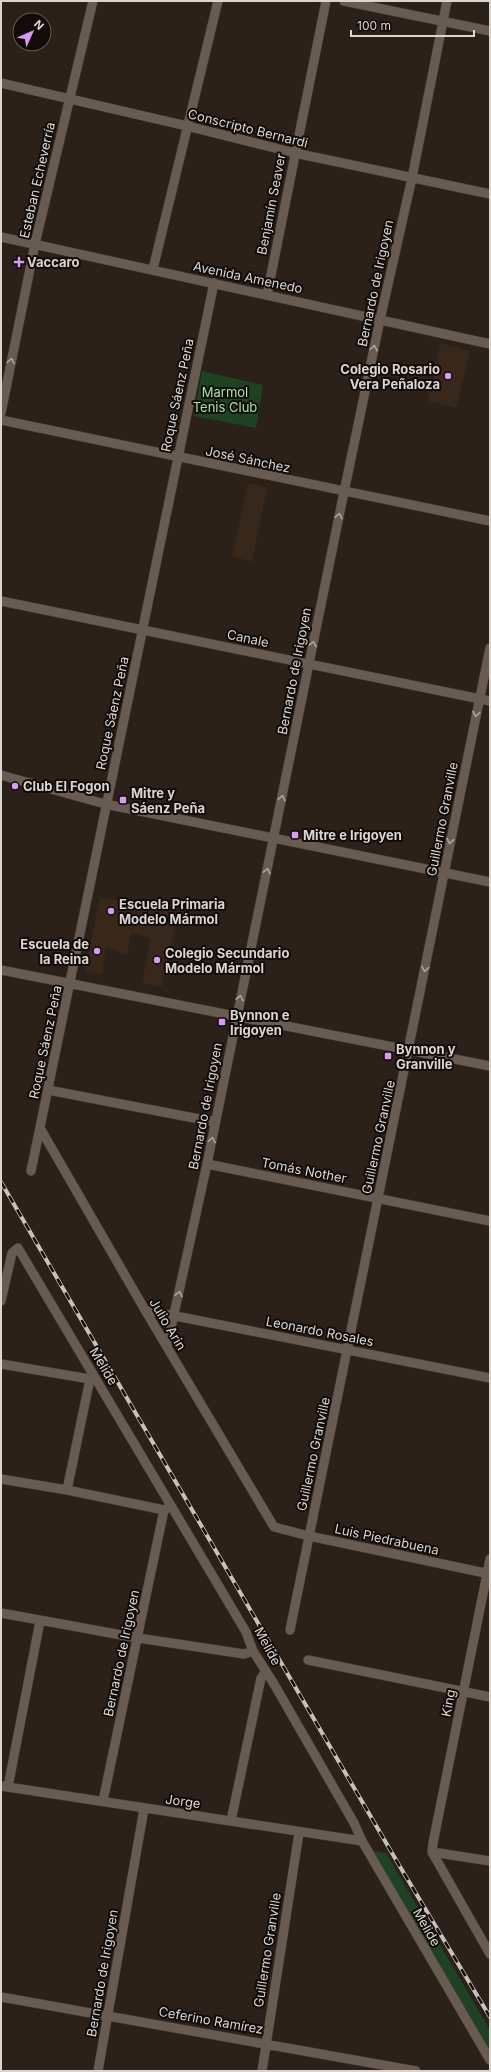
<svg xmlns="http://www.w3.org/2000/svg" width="491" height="2072" viewBox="0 0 491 2072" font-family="Inter,sans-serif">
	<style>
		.built { fill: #38271b }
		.green { fill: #1e4322 }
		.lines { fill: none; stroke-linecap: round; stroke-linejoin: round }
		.minor-casing { stroke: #443b35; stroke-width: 10 }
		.minor { stroke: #685b52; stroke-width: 9 }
		.rail-casing { stroke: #c9c2bb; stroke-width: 4 }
		.rail { stroke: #110c09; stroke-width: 2.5; stroke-dasharray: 8; stroke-linecap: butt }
		.oneway { stroke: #aea49d }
		.poi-dot { fill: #d89af8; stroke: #110c09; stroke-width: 1.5 }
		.labels { text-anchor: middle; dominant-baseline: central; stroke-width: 4; stroke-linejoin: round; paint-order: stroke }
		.street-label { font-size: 13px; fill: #dcd5cf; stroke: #110c09 }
		.poi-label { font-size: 13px; font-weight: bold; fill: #dcd5cf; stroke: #110c09; text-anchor: start }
		.park-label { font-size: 13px; fill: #a1e4a5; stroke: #110c09 }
	</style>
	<rect width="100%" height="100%" fill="#2c2119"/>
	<path class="built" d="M440 343 470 351 456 408 428 401Z
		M248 483 267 488 252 562 232 556Z
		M100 897 179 912 161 987 142 983 151 938 131 933 127 954 106 948 102 975 85 971Z"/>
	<path class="green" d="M202 371 263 385 256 428 194 416Z
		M373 1851 386 1853 490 2030V2051Z"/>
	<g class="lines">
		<defs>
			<path id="minor" d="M344 1 490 31
				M1 83 187 126 295 153 490 194
				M1 237 490 344
				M153 269 218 1
				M267 295 326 1
				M1 413 35 244 93 1
				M1 420 490 521
				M1 601 490 701
				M1 775 105 804 490 882
				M1 970 490 1066
				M48 1090 215 1122
				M40 1128 145 1310 274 1527 309 1536 490 1574
				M207 1164 490 1221
				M31 1171 214 283
				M1 1301 12 1253 18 1248 246 1632 253 1651 274 1684 354 1823 362 1841 490 2060
				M145 1310 490 1378
				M167 1346 207 1164 344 492 380 320 412 178 447 1
				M1 1364 90 1379 94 1378
				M1 1479 67 1490 164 1510 168 1508
				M67 1490 90 1379
				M490 1559 433 1843 432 1852 490 1954
				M1 1613 138 1638 244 1654 253 1651
				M290 1630 490 648
				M308 1660 490 1697
				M1 1786 362 1841
				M8 1787 40 1621
				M103 1801 164 1510
				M231 1821 261 1678 266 1671
				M432 1852 490 1861
				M1 1997 416 2071
				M98 2071 144 1809
				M262 2071 299 1833"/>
		</defs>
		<use href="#minor" class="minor-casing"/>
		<use href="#minor" class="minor"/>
		<defs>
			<path id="rail" d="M1 1182 399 1865 490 2017"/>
		</defs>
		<use href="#rail" class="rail-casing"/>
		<use href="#rail" class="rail"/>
	</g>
	<defs><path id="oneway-chevron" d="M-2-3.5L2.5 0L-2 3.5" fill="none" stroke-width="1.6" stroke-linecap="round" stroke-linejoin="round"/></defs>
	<g class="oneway">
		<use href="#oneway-chevron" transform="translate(374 348) rotate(-78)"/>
		<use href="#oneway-chevron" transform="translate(11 361) rotate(-79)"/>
		<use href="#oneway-chevron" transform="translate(339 516) rotate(-78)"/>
		<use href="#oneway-chevron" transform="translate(313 644) rotate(-78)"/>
		<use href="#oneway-chevron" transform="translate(476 714) rotate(101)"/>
		<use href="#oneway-chevron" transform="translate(282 798) rotate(-79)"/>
		<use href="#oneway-chevron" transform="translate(450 841) rotate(101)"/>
		<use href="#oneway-chevron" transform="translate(267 871) rotate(-78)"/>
		<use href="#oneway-chevron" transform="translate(425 969) rotate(101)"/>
		<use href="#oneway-chevron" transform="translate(240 998) rotate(-78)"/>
		<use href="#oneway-chevron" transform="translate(212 1140) rotate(-79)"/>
		<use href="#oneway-chevron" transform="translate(179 1294) rotate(-78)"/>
	</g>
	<g class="poi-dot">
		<path d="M17 256h4v4h4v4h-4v4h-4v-4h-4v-4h4z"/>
		<circle cx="448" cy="376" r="4"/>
		<circle cx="15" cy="786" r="4"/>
		<rect x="119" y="796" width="8" height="8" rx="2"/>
		<rect x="291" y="831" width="8" height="8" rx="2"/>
		<circle cx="111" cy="911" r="4"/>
		<circle cx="97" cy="951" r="4"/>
		<circle cx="157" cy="960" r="4"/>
		<rect x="218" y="1018" width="8" height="8" rx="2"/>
		<rect x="384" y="1052" width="8" height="8" rx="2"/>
	</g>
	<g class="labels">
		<g class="street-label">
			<text transform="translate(248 128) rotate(14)">Conscripto Bernardi</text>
			<text transform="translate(37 180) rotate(-77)">Esteban Echeverría</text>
			<text transform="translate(271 204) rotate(-79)">Benjamín Seaver</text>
			<text transform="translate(248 277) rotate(12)">Avenida Amenedo</text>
			<text transform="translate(375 283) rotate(-78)">Bernardo de Irigoyen</text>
			<text transform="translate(177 395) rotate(-78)">Roque Sáenz Peña</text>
			<text transform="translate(248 459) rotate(12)">José Sánchez</text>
			<text transform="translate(248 638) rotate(12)">Canale</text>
			<text transform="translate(294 671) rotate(-79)">Bernardo de Irigoyen</text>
			<text transform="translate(112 713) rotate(-78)">Roque Sáenz Peña</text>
			<text transform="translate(442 819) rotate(-79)">Guillermo Granville</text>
			<text transform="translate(45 1042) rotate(-78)">Roque Sáenz Peña</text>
			<text transform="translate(205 1106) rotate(-79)">Bernardo de Irigoyen</text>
			<text transform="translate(378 1137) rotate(-78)">Guillermo Granville</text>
			<text transform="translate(304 1170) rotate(11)">Tomás Nother</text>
			<text transform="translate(168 1324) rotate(59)">Julio Arin</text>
			<text transform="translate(320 1331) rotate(11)">Leonardo Rosales</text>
			<text transform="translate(104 1366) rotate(59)">Melide</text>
			<text transform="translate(313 1454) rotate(-78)">Guillermo Granville</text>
			<text transform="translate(387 1539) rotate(12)">Luis Piedrabuena</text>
			<text transform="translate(268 1646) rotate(62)">Melide</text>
			<text transform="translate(121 1653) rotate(-78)">Bernardo de Irigoyen</text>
			<text transform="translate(448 1703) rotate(-79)">King</text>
			<text transform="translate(183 1801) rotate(8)">Jorge</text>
			<text transform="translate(427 1927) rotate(60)">Melide</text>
			<text transform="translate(267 1950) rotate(-81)">Guillermo Granville</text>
			<text transform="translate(102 1973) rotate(-80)">Bernardo de Irigoyen</text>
			<text transform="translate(211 2020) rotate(10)">Ceferino Ramírez</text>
		</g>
		<g class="poi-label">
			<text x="27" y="262">Vaccaro</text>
			<text x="440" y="369" text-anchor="end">Colegio Rosario<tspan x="440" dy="15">Vera Peñaloza</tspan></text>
			<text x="23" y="786">Club El Fogon</text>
			<text x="131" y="793">Mitre y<tspan x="131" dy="15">Sáenz Peña</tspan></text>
			<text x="303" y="835">Mitre e Irigoyen</text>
			<text x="119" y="904">Escuela Primaria<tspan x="119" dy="15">Modelo Mármol</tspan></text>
			<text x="89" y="944" text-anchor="end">Escuela de<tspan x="89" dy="15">la Reina</tspan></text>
			<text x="165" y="953">Colegio Secundario<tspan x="165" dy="15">Modelo Mármol</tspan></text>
			<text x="230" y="1015">Bynnon e<tspan x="230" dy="15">Irigoyen</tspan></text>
			<text x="396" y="1049">Bynnon y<tspan x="396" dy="15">Granville</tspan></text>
		</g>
		<g class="park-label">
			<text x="225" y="392">Marmol<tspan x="225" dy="15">Tenis Club</tspan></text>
		</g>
	</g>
	<rect width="491" height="2072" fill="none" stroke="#dcd5cf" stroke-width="4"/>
	<g transform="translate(32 32) rotate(45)"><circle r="19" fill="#110c09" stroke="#625c58"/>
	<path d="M0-3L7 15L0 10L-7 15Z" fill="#d89af8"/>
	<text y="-6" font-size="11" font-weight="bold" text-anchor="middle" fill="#dcd5cf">N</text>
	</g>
	<path d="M351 30v6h123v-6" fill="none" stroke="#dcd5cf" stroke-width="2"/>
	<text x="357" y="30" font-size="12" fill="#dcd5cf" stroke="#110c09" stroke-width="3" paint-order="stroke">100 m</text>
</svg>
